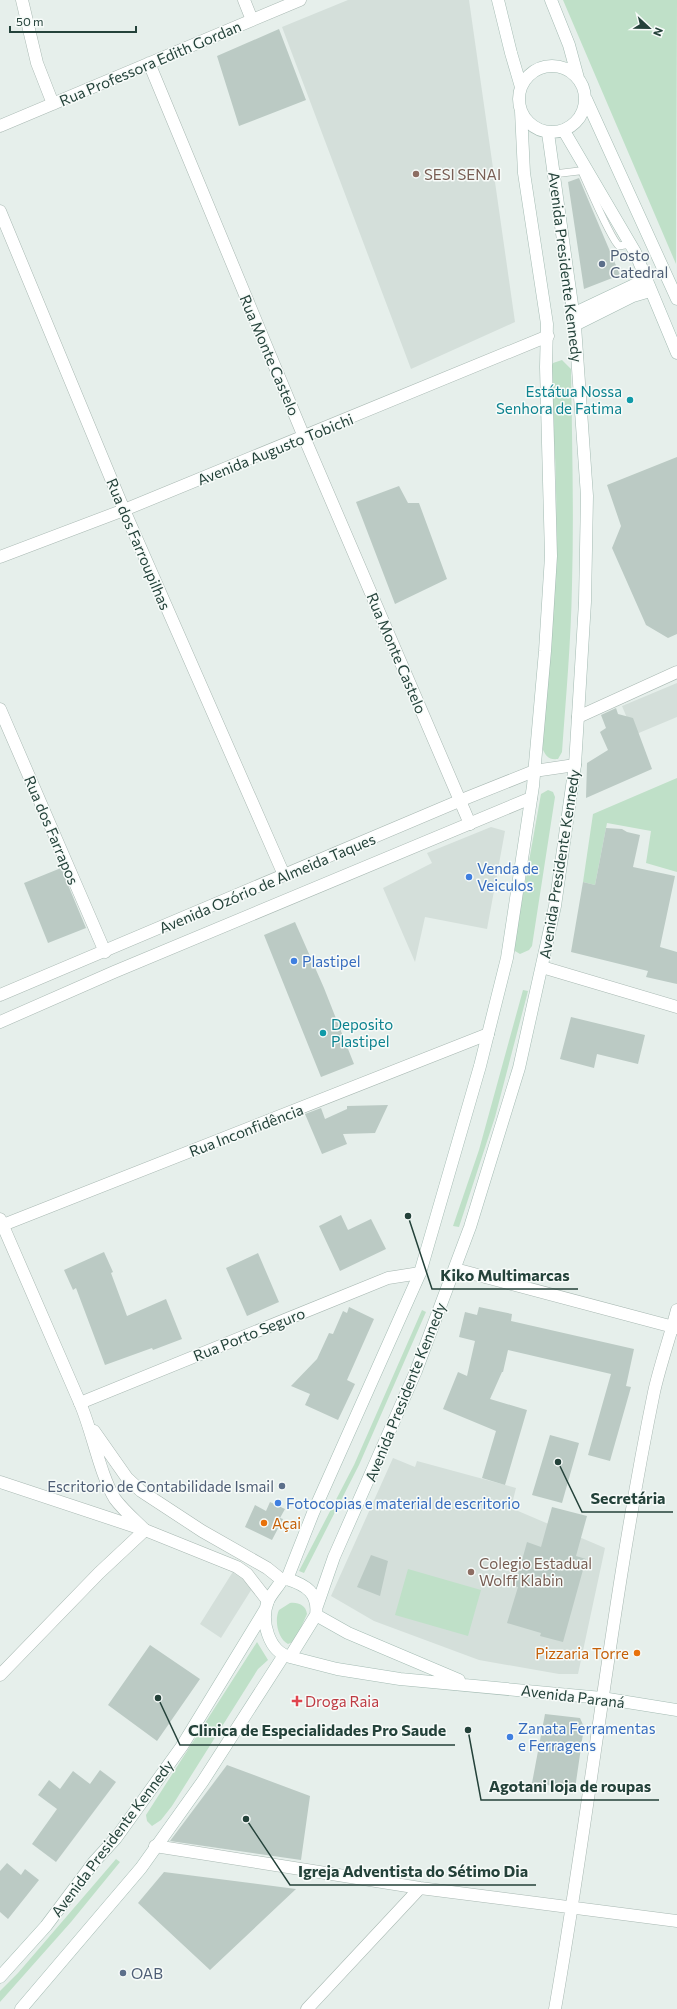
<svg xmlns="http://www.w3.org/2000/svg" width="677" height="2009" viewBox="0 0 677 2009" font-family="Commissioner,sans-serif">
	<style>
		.built { fill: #d4dfda }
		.green { fill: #bfe0c8 }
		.building { fill: #bbcac4 }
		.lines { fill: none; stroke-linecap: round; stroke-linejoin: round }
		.service-casing { stroke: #a8b8b2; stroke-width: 8 }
		.minor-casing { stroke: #a8b8b2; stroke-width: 13 }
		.tertiary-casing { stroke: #a8b8b2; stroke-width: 13 }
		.secondary-casing { stroke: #a4bbb3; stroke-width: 13 }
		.service { stroke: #fff; stroke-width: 7 }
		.minor { stroke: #fff; stroke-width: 12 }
		.tertiary { stroke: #fff; stroke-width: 12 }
		.secondary { stroke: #fff; stroke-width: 12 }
		.education-dot { fill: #8d6e63; stroke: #f7fbf9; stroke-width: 1.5 }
		.service-dot { fill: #5c6f8a; stroke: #f7fbf9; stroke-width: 1.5 }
		.culture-dot { fill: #0f9aa8; stroke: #f7fbf9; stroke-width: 1.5 }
		.shop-dot { fill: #3f7fe0; stroke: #f7fbf9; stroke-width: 1.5 }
		.food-dot { fill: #e8710a; stroke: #f7fbf9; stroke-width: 1.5 }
		.health-dot { fill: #e0444e; stroke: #f7fbf9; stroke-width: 1.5 }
		.labels { text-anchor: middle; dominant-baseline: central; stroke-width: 3; stroke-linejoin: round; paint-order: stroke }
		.street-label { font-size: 15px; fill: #24423a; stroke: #f7fbf9 }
		.education-label { font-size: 15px; fill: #785e54; stroke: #f7fbf9; text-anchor: start }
		.service-label { font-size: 15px; fill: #4e5e75; stroke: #f7fbf9; text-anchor: start }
		.culture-label { font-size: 15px; fill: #0d838f; stroke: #f7fbf9; text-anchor: end }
		.shop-label { font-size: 15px; fill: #366cbe; stroke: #f7fbf9; text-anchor: start }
		.food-label { font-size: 15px; fill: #c56008; stroke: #f7fbf9; text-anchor: start }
		.health-label { font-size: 15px; fill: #be3a42; stroke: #f7fbf9; text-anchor: start }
		.leader { fill: none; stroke: #24423a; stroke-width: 1.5 }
		.callout-dot { fill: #24423a; stroke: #f7fbf9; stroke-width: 1.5 }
		.callout-label { font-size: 16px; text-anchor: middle; font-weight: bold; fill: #24423a; stroke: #f7fbf9; stroke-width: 3; stroke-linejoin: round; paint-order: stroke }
	</style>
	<rect width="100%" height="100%" fill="#e6efeb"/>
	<path class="built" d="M348 0H469L515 322 411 369 282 27Z
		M677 683V717L634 735 622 706Z
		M491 827 505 831 487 929 425 917 415 962 383 888 432 863 427 853Z
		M393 1458 415 1467 417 1461 516 1488 511 1508 605 1548 578 1674H559L479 1660 374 1621 331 1596Z
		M234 1570 253 1587 221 1638 200 1624Z"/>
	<path class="green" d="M563 0H677L676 264Z
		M562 360 571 369C572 441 574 513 572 585 571 641 566 697 562 752L558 759C548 760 546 756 542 748 550 663 558 577 556 491 556 451 551 410 549 370L553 363Z
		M677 778V872L646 863 651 831 607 823 595 885 583 882 593 814Z
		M548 790 553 792 555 797 532 946 529 950 520 954 515 951 514 945 541 794Z
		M523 990 528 991 495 1117 459 1227 453 1226 479 1150Z
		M422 1310 426 1312 359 1465 304 1573 299 1571 354 1465Z
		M408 1569 481 1590 468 1636 395 1615Z
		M290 1603C298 1602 306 1605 307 1614L295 1641 288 1644C278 1639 274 1620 279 1610Z
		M257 1642 268 1660 258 1669 172 1806 161 1820 152 1826 147 1821 146 1815Z
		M116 1859 120 1862 71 1922 0 2002V1991L18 1973Z"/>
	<path class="building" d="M279 29 306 100 239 126 217 56Z
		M579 178 620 275 584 289 568 182Z
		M677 457V634L668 638 646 625 612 548 621 526 607 485Z
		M399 486 408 503H419L447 579 395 604 356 502Z
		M616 708 618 714 633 718 652 769 586 798 587 763 608 750 600 732 606 728 601 715Z
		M606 828 622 829 627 832 640 835 633 867 675 876 660 947 677 952V984L646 977 648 971 571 952 583 882 595 885Z
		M61 868 86 928 48 943 24 883Z
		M295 922 324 988 354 1064 321 1077 264 935Z
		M571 1017 645 1035 638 1064 597 1054 594 1068 560 1059Z
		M388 1105 375 1133 343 1134 347 1144 322 1154 305 1114 321 1108 325 1119 347 1109V1106Z
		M341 1215 348 1230 371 1219 386 1249 340 1271 319 1226Z
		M104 1252 113 1272 111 1273 127 1316 166 1299 182 1339 153 1350 152 1348 105 1365 76 1288 73 1290 64 1270Z
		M258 1253 279 1302 247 1316 226 1268Z
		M349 1307 374 1319 347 1380 355 1384 338 1420 305 1405 310 1394 291 1386 317 1359 329 1333 333 1334 343 1311 347 1313Z
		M479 1307 512 1314 511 1321 634 1349 626 1386 631 1387 610 1461 588 1455 611 1374 508 1350 503 1372H502L490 1399 527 1410 505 1485 482 1478 496 1431 443 1409 458 1372 467 1376 475 1341 459 1337 465 1312 477 1315Z
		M550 1435 579 1443 562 1503 532 1495Z
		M270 1502 285 1509 280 1518 283 1519 272 1540 245 1527 255 1505 266 1511Z
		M552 1507 587 1516 576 1556 586 1559 563 1642 540 1636 541 1633 507 1623 518 1587 515 1586 527 1542 541 1547Z
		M371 1555 388 1561 380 1596 357 1587Z
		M150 1645 200 1679 157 1741 108 1705Z
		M545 1714 580 1718 584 1727 575 1789 532 1783Z
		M227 1765 310 1796 301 1860 170 1841Z
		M100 1770 116 1782 56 1862 32 1844 57 1809 38 1795 49 1780 60 1789 73 1771 90 1784Z
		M7 1863 21 1875 25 1869 39 1880 8 1919 0 1912V1871Z
		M164 1872 296 1889 210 1970 138 1903Z"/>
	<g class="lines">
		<defs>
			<path id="service" d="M554 174 587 170
				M583 174C589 187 611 240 619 246L630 244"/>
			<path id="minor" d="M22 0 37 63 53 104
				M244 0 252 20
				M149 63 304 437 470 824
				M0 126 300 0
				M0 211 124 510 284 875
				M0 709 105 952
				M578 717 677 672
				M542 967 677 1007
				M3 1225 488 1034
				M455 1269 677 1328
				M80 1403 388 1278 420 1273
				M0 1675 99 1573 145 1530
				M155 1846 420 1888 677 1921
				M307 2009 420 1888
				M555 2009C591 1804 612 1597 654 1392 660 1365 670 1337 677 1310"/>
			<path id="tertiary" d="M0 557 124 510 548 336
				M0 995 459 801 534 771 575 765
				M0 1022 114 972 531 798
				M0 1219 80 1403C92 1430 100 1475 115 1499 124 1511 135 1520 145 1530
				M94 1431 127 1478 141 1491 202 1531 267 1568 282 1580
				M0 1482 145 1530 237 1567 247 1574 268 1601"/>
			<path id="secondary" d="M498 0 511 53 521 87
				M551 0 569 45 578 78
				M519 99a33 33 0 1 1 66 0a33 33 0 1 1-66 0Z
				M586 99 677 299
				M564 131 635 252 677 353
				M573 314 647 279
				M575 325 633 296 650 291
				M287 1579 313 1513 420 1273 480 1066 507 958 533 786 545 651 551 556 546 367 547 324 524 173 521 111
				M287 1579C306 1585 319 1593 316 1615L290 1657C269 1652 260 1621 268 1601 271 1594 278 1587 282 1580Z
				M317 1606 334 1557 416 1371 470 1227 519 1068 555 906 575 765 585 602 587 496 575 326 548 133
				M316 1615 348 1633 459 1680
				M290 1657 337 1669 400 1679 602 1698 677 1710
				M0 1977 46 1926 94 1862 116 1838 182 1746 265 1610
				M21 2009 141 1868 203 1781 284 1655"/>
		</defs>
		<use href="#service" class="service-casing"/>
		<use href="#minor" class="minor-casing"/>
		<use href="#tertiary" class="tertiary-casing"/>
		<use href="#secondary" class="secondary-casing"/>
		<use href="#service" class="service"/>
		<use href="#minor" class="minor"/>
		<use href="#tertiary" class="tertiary"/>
		<use href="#secondary" class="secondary"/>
	</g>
	<g class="education-dot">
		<circle cx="416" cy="174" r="4"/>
		<circle cx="471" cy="1572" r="4"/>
	</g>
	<g class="service-dot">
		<circle cx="602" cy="264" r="4"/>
		<circle cx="282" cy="1486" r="4"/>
		<circle cx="123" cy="1973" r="4"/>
	</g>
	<g class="culture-dot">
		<circle cx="630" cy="400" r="4"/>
		<circle cx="323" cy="1033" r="4"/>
	</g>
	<g class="shop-dot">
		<circle cx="469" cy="877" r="4"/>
		<circle cx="294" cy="961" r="4"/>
		<circle cx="278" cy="1503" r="4"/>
		<circle cx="510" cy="1737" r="4"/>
	</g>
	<g class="food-dot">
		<circle cx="264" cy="1523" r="4"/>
		<circle cx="637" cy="1653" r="4"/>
	</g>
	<path class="health-dot" d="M295 1695h4v4h4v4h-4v4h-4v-4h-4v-4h4z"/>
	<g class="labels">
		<g class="street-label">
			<text transform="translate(150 63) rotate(-23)">Rua Professora Edith Gordan</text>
			<text transform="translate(566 267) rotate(83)">Avenida Presidente Kennedy</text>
			<text transform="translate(270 355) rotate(67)">Rua Monte Castelo</text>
			<text transform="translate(275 449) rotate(-22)">Avenida Augusto Tobichi</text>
			<text transform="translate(139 544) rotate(67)">Rua dos Farroupilhas</text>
			<text transform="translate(397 653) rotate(67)">Rua Monte Castelo</text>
			<text transform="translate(52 830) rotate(67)">Rua dos Farrapos</text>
			<text transform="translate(559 864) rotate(-81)">Avenida Presidente Kennedy</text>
			<text transform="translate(267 883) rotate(-23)">Avenida Ozório de Almeida Taques</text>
			<text transform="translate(246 1130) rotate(-21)">Rua Inconfidência</text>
			<text transform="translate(249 1334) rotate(-22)">Rua Porto Seguro</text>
			<text transform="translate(405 1392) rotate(-68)">Avenida Presidente Kennedy</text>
			<text transform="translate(573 1696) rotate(7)">Avenida Paraná</text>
			<text transform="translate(112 1838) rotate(-53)">Avenida Presidente Kennedy</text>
		</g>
		<g class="education-label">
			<text x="424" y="174">SESI SENAI</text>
			<text x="479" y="1563">Colegio Estadual<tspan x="479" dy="17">Wolff Klabin</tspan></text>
		</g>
		<g class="service-label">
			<text x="610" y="255">Posto<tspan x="610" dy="17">Catedral</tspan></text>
			<text x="274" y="1486" text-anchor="end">Escritorio de Contabilidade Ismail</text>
			<text x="131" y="1973">OAB</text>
		</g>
		<g class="culture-label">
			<text x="622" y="391">Estátua Nossa<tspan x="622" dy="17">Senhora de Fatima</tspan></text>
			<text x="331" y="1024" text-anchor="start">Deposito<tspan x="331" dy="17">Plastipel</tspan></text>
		</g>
		<g class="shop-label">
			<text x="477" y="868">Venda de<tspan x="477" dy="17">Veiculos</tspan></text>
			<text x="302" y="961">Plastipel</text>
			<text x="286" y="1503">Fotocopias e material de escritorio</text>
			<text x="518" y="1728">Zanata Ferramentas<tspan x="518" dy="17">e Ferragens</tspan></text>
		</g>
		<g class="food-label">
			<text x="272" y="1523">Açai</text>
			<text x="629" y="1653" text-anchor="end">Pizzaria Torre</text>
		</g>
		<g class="health-label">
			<text x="305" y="1701">Droga Raia</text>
		</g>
	</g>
	<path class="leader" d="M408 1216L432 1289H578M558 1462L582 1512H673M158 1698L180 1745H455M468 1730L481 1800H659M246 1819L290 1885H536"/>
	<g class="callout-dot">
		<circle cx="408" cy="1216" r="4"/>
		<circle cx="558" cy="1462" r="4"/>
		<circle cx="158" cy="1698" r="4"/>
		<circle cx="468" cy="1730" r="4"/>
		<circle cx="246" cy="1819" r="4"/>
	</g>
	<g class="callout-label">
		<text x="505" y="1281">Kiko Multimarcas</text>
		<text x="628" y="1504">Secretária</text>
		<text x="317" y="1736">Clinica de Especialidades Pro Saude</text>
		<text x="570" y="1792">Agotani loja de roupas</text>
		<text x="413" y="1877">Igreja Adventista do Sétimo Dia</text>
	</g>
	<g transform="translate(649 28) rotate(112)" stroke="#f7fbf9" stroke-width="3" paint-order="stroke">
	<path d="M0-3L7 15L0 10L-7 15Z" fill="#24423a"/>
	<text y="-6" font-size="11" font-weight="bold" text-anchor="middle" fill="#24423a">N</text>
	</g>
	<path d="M10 26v6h126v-6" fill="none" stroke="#24423a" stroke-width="2"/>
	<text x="16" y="26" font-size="12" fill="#24423a" stroke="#f7fbf9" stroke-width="3" paint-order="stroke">50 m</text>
</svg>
